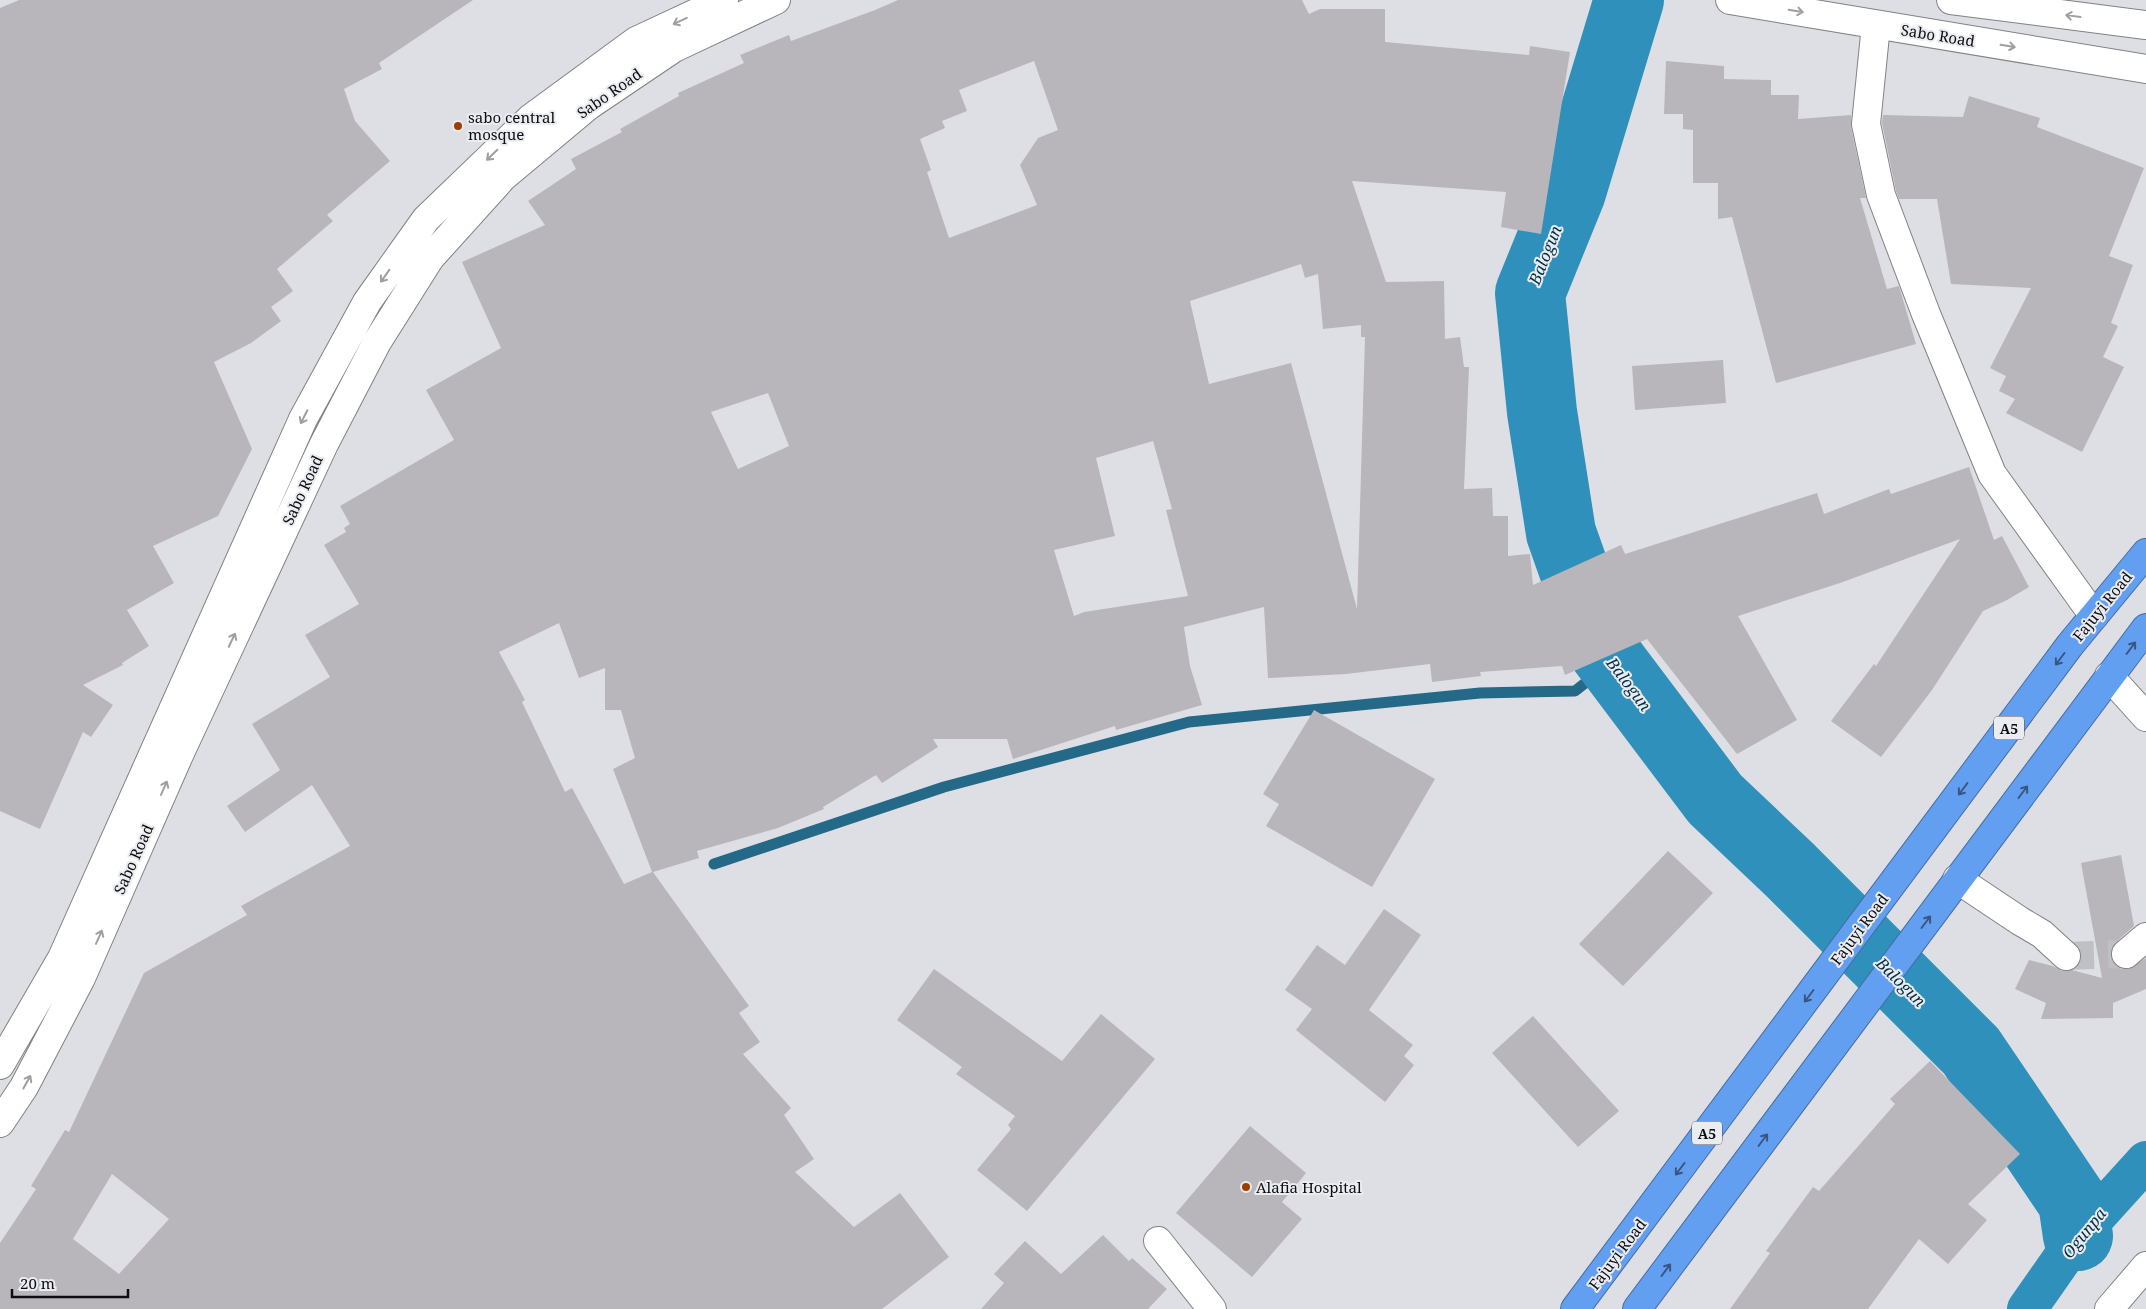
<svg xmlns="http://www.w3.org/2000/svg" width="2146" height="1309" viewBox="0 0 2146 1309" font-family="'Noto Serif',serif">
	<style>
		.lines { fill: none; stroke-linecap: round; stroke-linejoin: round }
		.stream { stroke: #246987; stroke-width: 11 }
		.canal { stroke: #2e90bb; stroke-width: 40 }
		.river { stroke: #2e90bb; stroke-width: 70 }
		.building { fill: #b8b6bb; fill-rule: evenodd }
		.minor-tunnel { stroke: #bfc0c4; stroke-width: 28; stroke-dasharray: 28 14; stroke-linecap: butt }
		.minor-casing { stroke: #818186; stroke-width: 30 }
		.highway-casing { stroke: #456ca1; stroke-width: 30 }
		.minor { stroke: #fff; stroke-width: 28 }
		.highway { stroke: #639ff0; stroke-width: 28 }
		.oneway { stroke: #9e9f9f }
		.oneway2 { stroke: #385680 }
		.poi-dot { fill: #9f3c00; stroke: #ebecf2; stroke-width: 2 }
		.labels { text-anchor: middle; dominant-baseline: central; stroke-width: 4; stroke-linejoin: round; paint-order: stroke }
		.shield { fill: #ebecf2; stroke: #505153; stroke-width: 1 }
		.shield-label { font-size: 14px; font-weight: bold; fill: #0d0e0f }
		.street-label { font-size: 15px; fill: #0d0e0f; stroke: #ebecf2 }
		.poi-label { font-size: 15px; fill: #0d0e0f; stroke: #ebecf2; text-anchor: start }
		.water-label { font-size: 16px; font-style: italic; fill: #042f42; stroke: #ebecf2 }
	</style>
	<rect width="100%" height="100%" fill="#dedfe4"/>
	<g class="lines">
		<path class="stream" d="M714 864 944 787 1189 722 1480 693 1575 691 1612 662"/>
		<path class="canal" d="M2027 1309 2078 1236 2146 1161"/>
		<path class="river" d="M1629 0 1571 192 1530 293 1542 412 1561 533 1602 649 1715 799 1790 870 1971 1051 2073 1202 2078 1236"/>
	</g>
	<path class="building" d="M19 0H473L379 63 382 69 344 89 355 121 390 161 327 215 333 221 277 269 293 291 271 307 281 321 251 343 214 362 252 449 218 516 153 546 174 583 127 610 149 646 122 663 123 665 83 685 113 705 91 737 83 732 40 829 0 811V8Z
		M898 0H1302L1309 14 1320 9H1385V42L1529 55 1530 46 1570 52 1541 234 1501 227 1506 192 1352 181 1386 282 1444 281 1445 339 1460 337 1464 367H1469L1464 489 1492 488 1493 516H1508V556L1530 554 1533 585 1621 545 1625 554 1817 493 1824 514 1889 489 1891 494 1969 467 1994 540 2002 536 2029 587 2007 600 1983 611 1932 690 1881 757 1831 721 1874 664 1876 666 1960 539 1840 583 1738 616 1797 720 1737 754 1647 639 1565 675 1562 666 1480 672 1481 676 1432 682 1430 664 1346 674 1268 678 1264 607 1184 627 1190 666 1202 705 1116 730 1115 726 1013 759 1007 739H933L938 747 882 783 876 775 823 807 824 809 778 828 697 851 699 858 653 872 749 1006 739 1013 760 1042 743 1054 791 1108 784 1115 814 1159 795 1172 854 1227 900 1193 949 1257 882 1309H0V1243L36 1189 31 1186 65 1130 69 1132 144 973 247 915 241 906 350 846 312 785 245 832 227 806 280 770 252 724 330 677 305 635 359 604 324 545 346 532 344 528 350 524 340 506 454 440 426 390 501 348 462 262 545 225 528 201 576 169 571 159 622 132 620 129 679 96 678 93 744 63 740 55 789 35 791 41 875 10ZM1034 61 1058 130 1038 138 1020 165 1037 205 949 238 927 172 931 170 920 139 945 128 942 121 967 111 959 90ZM1301 264 1305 278 1318 274 1323 329 1361 325V337H1365L1357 609 1291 363 1209 384 1190 301ZM768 393 789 446 738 469 711 412ZM1153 441 1172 509 1166 510 1188 596 1084 612 1074 616 1054 550 1115 536 1096 458ZM559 623 579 678 605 668V710H621L635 758 613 769 652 872 624 884 572 788 565 792 522 702 525 700 499 652ZM112 1174 169 1219 119 1274 73 1239Z
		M1666 61 1724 66V79L1771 80V95H1799L1798 119 1851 115V127L1866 198H1860L1887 289 1899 286 1916 344 1776 383 1732 217 1718 219V183H1693V130L1683 129V114H1664Z
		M1969 96 2040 118 2037 127 2144 168 2109 256 2133 265 2111 323 2118 326 2103 357 2124 367 2082 452 2006 413 2015 399 1999 391 2006 376 1990 368 2031 288 1951 284 1937 199H1899L1896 191 1882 123 1883 115 1963 117Z
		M1723 360 1726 403 1635 410 1632 366Z
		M1314 710 1435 779 1372 887 1266 826 1279 804 1263 794Z
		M1668 851 1713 893 1623 986 1579 944Z
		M2121 855 2134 926 2116 942 2111 949V957L2114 964 2121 969H2128L2146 958V989L2113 1003V1018L2041 1019 2046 1003 2015 989 2029 960 2053 966 2062 971 2072 970 2102 978 2081 863Z
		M1384 909 1421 935 1369 1010 1413 1045 1404 1056 1414 1065 1385 1102 1296 1030 1312 1009 1285 990 1317 945 1345 965Z
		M934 969 1062 1061 1101 1014 1155 1059 1027 1211 977 1170 1011 1129 1008 1125 1015 1116 956 1074 962 1067 897 1020Z
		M1533 1016 1619 1111 1578 1147 1492 1053Z
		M1930 1061 2020 1154 1968 1204 1987 1220 1948 1264 1919 1239 1868 1309H1730L1770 1253 1766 1251 1813 1187 1819 1191 1895 1104 1890 1099Z
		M1250 1126 1306 1173 1282 1202 1302 1219 1252 1277 1176 1213Z
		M1103 1235 1129 1261 1132 1258 1167 1289 1148 1309H981L1004 1283 994 1274 1025 1241 1061 1274Z"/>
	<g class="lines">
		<path class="minor-tunnel" d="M2066 956 2126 954"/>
		<defs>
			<path id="minor" d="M1730 0 2146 69
				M1951 0 2146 25
				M1876 25 1866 124 1881 195 1926 314 1992 474 2094 616
				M2109 676 2146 717
				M1957 879 2020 921 2042 934 2066 956
				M2126 954 2146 937
				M0 1065 62 958 303 419 367 302 426 219 531 118 636 41 724 0
				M0 1123 24 1087 81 978 179 755 324 444 377 342 430 258 503 177 588 106 674 48 776 0
				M1158 1241 1212 1309
				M2109 1309 2146 1266"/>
			<path id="highway" d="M1575 1309 2070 645 2146 553
				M1637 1309 2146 628"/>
		</defs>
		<use href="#minor" class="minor-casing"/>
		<use href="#highway" class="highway-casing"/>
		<use href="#minor" class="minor"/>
		<use href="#highway" class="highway"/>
	</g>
	<defs><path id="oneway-shaft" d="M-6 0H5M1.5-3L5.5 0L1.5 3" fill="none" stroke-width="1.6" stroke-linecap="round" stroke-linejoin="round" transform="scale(1.25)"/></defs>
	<g class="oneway">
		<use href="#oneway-shaft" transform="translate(1796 11) rotate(10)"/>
		<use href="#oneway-shaft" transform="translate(2073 16) rotate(-172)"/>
		<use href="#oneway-shaft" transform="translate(680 21) rotate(155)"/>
		<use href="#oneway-shaft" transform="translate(2008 46) rotate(9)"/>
		<use href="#oneway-shaft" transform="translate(492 155) rotate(136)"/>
		<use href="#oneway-shaft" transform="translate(385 276) rotate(125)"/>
		<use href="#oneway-shaft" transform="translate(304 417) rotate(117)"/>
		<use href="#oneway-shaft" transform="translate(232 640) rotate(-65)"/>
		<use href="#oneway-shaft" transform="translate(164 788) rotate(-66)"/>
		<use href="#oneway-shaft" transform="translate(99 937) rotate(-66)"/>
		<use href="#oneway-shaft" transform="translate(27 1082) rotate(-61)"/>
	</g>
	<g class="oneway2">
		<use href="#oneway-shaft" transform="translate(2131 648) rotate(-53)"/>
		<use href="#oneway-shaft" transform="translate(2060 659) rotate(127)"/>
		<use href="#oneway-shaft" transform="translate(1963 789) rotate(127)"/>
		<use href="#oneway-shaft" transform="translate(2023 792) rotate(-53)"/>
		<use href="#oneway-shaft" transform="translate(1926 922) rotate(-53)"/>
		<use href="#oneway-shaft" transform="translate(1809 996) rotate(127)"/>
		<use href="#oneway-shaft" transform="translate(1763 1140) rotate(-53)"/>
		<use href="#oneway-shaft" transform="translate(1680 1169) rotate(127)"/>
		<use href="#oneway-shaft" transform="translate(1666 1270) rotate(-53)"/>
	</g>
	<g class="poi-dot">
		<circle cx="458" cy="126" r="5"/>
		<circle cx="1246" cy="1187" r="5"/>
	</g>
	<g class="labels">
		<g class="shield">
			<rect x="1994" y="716.5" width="30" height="23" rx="4"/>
			<rect x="1692" y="1121.5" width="30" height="23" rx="4"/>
		</g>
		<g class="shield-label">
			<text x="2009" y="728">A5</text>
			<text x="1707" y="1133">A5</text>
		</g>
		<g class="street-label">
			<text transform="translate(1938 35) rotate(9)">Sabo Road</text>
			<text transform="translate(609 93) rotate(-35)">Sabo Road</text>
			<text transform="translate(302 490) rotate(-65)">Sabo Road</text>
			<text transform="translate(2102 606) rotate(-51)">Fajuyi Road</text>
			<text transform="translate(133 859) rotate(-66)">Sabo Road</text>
			<text transform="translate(1859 929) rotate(-53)">Fajuyi Road</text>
			<text transform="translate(1617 1254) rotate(-53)">Fajuyi Road</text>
		</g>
		<g class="poi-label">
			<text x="468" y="117">sabo central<tspan x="468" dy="17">mosque</tspan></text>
			<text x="1256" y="1187">Alafia Hospital</text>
		</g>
		<g class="water-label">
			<text transform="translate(1545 255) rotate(-68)">Balogun</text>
			<text transform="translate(1629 684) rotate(53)">Balogun</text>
			<text transform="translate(1901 982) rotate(45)">Balogun</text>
			<text transform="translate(2084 1233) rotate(-51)">Ogunpa</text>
		</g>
	</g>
	<path d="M12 1289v8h116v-8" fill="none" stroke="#0d0e0f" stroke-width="2.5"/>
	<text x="20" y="1289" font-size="15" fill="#0d0e0f" stroke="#ebecf2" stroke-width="4" paint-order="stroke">20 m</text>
</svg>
